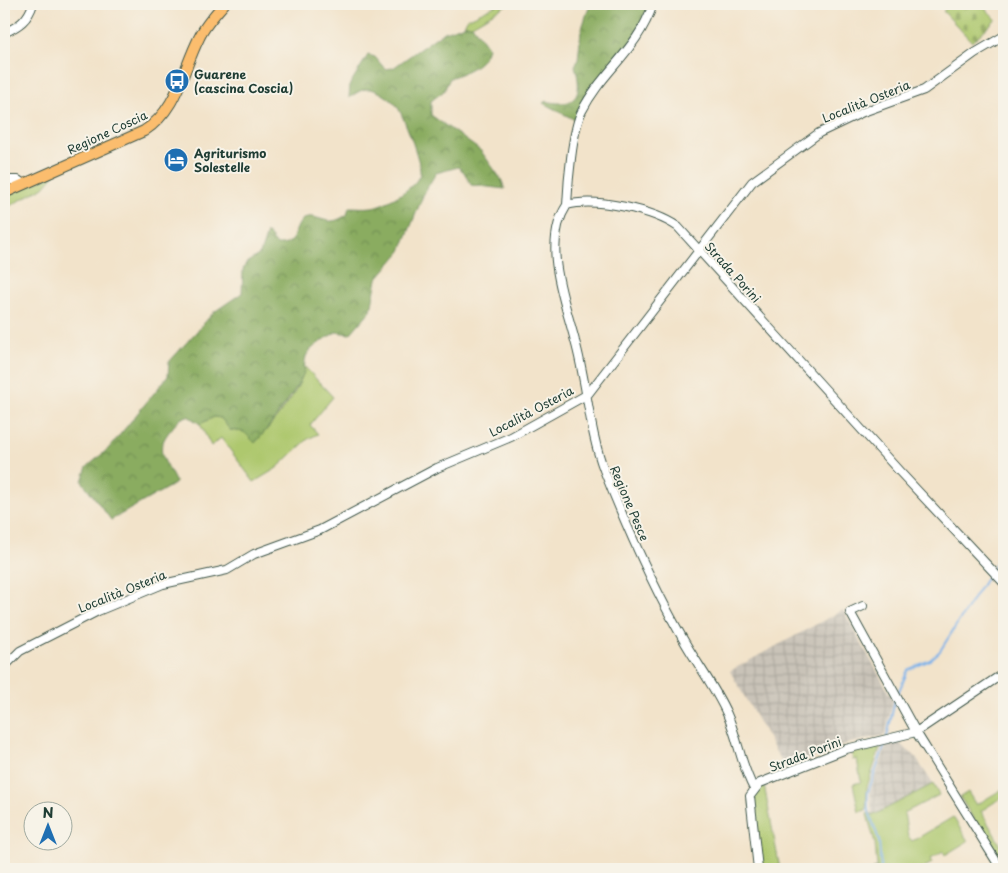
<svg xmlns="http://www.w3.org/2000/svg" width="1008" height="873" viewBox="0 0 1008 873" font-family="'Playpen Sans',sans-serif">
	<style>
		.industrial { fill: url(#industrial-grid) }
		.grass { fill: #aec86e; stroke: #668251 }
		.forest { fill: url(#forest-crowns); stroke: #54744a }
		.cemetery { fill: url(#cemetery-stones); stroke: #668251 }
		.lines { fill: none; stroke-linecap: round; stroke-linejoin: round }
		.stream { stroke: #7bb2ea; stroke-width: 2 }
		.minor-casing { stroke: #3f564a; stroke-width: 10 }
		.major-casing { stroke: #3f564a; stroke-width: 12 }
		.minor { stroke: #fff; stroke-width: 8 }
		.major { stroke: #fbbd6e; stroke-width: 10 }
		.labels { text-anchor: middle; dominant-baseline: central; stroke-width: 4; stroke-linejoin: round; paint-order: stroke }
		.poi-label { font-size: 12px; font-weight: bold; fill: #1f3d34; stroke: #f7f3e8; text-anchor: start }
		.street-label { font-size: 12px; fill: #1f3d34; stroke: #f7f3e8 }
	</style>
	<defs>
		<pattern id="industrial-grid" width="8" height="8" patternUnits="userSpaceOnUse" patternTransform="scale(1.25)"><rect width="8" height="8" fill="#c9c3b8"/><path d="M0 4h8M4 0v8" fill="none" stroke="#aca89f"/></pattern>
		<pattern id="forest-crowns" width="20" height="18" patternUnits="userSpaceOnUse" patternTransform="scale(1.25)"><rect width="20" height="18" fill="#8aac61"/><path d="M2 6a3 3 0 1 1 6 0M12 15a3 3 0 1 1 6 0" fill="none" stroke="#708d51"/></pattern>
		<pattern id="cemetery-stones" width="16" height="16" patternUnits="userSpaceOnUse" patternTransform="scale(1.25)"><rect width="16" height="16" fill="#aec86e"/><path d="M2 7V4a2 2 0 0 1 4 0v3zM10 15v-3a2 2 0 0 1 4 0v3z" fill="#8da45b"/></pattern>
	</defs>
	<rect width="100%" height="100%" fill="#f7f3e8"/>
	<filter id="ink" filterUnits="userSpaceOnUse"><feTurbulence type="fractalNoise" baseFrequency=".02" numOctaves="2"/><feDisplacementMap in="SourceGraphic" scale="10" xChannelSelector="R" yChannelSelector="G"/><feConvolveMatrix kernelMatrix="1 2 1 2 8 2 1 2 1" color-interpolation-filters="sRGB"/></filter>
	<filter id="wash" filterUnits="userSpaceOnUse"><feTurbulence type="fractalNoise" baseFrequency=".0096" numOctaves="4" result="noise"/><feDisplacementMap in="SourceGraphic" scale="20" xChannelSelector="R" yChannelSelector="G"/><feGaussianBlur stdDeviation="1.12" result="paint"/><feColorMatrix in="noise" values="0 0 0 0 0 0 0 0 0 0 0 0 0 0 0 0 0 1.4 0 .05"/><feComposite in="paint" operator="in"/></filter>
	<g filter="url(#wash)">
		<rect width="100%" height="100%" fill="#f2e3ca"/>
		<path class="industrial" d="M843 610 893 700 885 735 846 744 785 768 730 671Z
			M899 741 902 746 914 755 933 784 872 816 870 791 887 744Z"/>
		<path class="grass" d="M499 4H508L472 25H464L467 19Z
			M55 174 44 187 4 209V197Z
			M304 366 333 397 310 425 318 434 308 439 277 468 254 482 221 438 211 446 200 424 214 417 221 418 230 430 244 432 255 443C271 425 303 390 304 366Z
			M881 745 867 787 866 810 859 812 853 784 861 782 857 759 853 760 851 752Z
			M933 784 939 795 904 813 908 836 912 841 916 839 953 817 968 841 945 855 943 851 930 859 932 863 921 869H873L877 868 875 843 867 814 870 812 872 816Z
			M764 785 780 869H762L754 796Z
			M1004 788V796L981 811 1004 851V869L960 797 968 792 976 805Z"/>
		<path class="forest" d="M590 4H649L637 34 575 120 543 103 546 101C578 109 583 93 575 66L578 59 581 31Z
			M464 25H472L488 47C485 65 465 72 450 78L444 91 431 101V115L481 151 501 179 505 189 471 185 464 172 458 167 436 173 424 193 401 251 377 279 371 310 350 334 336 332C327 338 314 345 308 353 303 359 306 368 303 375 290 400 273 422 255 443L244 432 230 430 221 418 214 417 200 424 188 416C180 418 178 421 173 427 152 451 164 457 176 483L111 520 82 481 87 467 109 448 168 376 169 362 214 312 242 293 243 270 246 263 260 254 267 233 277 245C297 246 292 231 302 220 310 212 323 222 332 221 337 221 343 217 347 215L349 207C356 207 365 208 372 207 385 205 418 187 420 173 422 164 402 111 396 105 390 98 378 90 370 89 362 88 355 94 349 98L350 84 368 55 375 57 385 69 393 68 442 33Z"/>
		<path class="cemetery" d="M951 4H981L996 19 972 42 943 11Z"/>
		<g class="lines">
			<path class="stream" d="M993 568C1002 553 998 531 1004 515
				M898 693 908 670 930 660 940 651 990 572
				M887 737 895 700
				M881 869 879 840 868 809V792L886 741"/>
		</g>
	</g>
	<g filter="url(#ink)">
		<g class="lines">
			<defs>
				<path id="minor" d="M4 33C19 26 28 20 33 4
					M4 180H18L24 184
					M567 205C541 244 565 301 575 341 587 383 589 431 604 470 627 528 652 585 683 639 697 664 715 687 727 714 738 738 741 766 754 789
					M567 205C595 197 654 210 678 227L900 472 1004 583
					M567 205C568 184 572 130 582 111 602 71 638 50 653 4
					M863 606 850 612 916 732 1001 869
					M4 667 20 651 98 611 163 584 227 570 254 554 320 530 437 468 511 437 588 394 752 182 819 133 863 112 924 90 975 53 1004 36
					M758 869 750 796 760 783 846 749 916 732 1004 673"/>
				<path id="major" d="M4 193 144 131C177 110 182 72 199 38 205 25 215 14 224 4"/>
			</defs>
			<use href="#minor" class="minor-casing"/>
			<use href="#major" class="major-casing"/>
			<use href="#minor" class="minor"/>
			<use href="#major" class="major"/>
		</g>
	</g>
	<defs>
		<symbol id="bus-disc" viewBox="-11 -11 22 22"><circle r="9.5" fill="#1f6fb2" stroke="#f7f3e8"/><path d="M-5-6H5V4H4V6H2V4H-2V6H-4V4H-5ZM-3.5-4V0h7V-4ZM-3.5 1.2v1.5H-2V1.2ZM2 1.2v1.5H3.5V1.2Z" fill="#fff"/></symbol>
		<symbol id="hotel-disc" viewBox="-11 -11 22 22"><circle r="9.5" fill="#1f6fb2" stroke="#f7f3e8"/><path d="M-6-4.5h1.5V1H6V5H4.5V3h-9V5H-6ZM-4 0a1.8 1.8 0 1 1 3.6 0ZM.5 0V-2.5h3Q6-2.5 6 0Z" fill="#fff"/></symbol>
	</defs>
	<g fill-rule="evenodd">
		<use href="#bus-disc" x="163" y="67" width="28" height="28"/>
		<use href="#hotel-disc" x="162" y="146" width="28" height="28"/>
	</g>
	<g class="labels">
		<g class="poi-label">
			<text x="194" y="74">Guarene<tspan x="194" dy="14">(cascina Coscia)</tspan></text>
			<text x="194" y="153">Agriturismo<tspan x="194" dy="14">Solestelle</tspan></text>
		</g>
		<g class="street-label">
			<text transform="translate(866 101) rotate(-22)">Località Osteria</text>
			<text transform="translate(107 132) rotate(-25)">Regione Coscia</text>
			<text transform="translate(733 272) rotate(48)">Strada Porini</text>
			<text transform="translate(531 411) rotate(-28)">Località Osteria</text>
			<text transform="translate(630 503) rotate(67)">Regione Pesce</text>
			<text transform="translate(122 591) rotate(-22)">Località Osteria</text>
			<text transform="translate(805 754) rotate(-21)">Strada Porini</text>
		</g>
	</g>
	<rect width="1008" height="873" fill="none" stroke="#f7f3e8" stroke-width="20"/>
	<g transform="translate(48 826)"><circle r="24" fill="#f7f3e8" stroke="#a1aaa0"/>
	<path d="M0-4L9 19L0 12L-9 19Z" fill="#1f6fb2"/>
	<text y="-8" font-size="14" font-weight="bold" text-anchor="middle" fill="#1f3d34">N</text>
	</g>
</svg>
